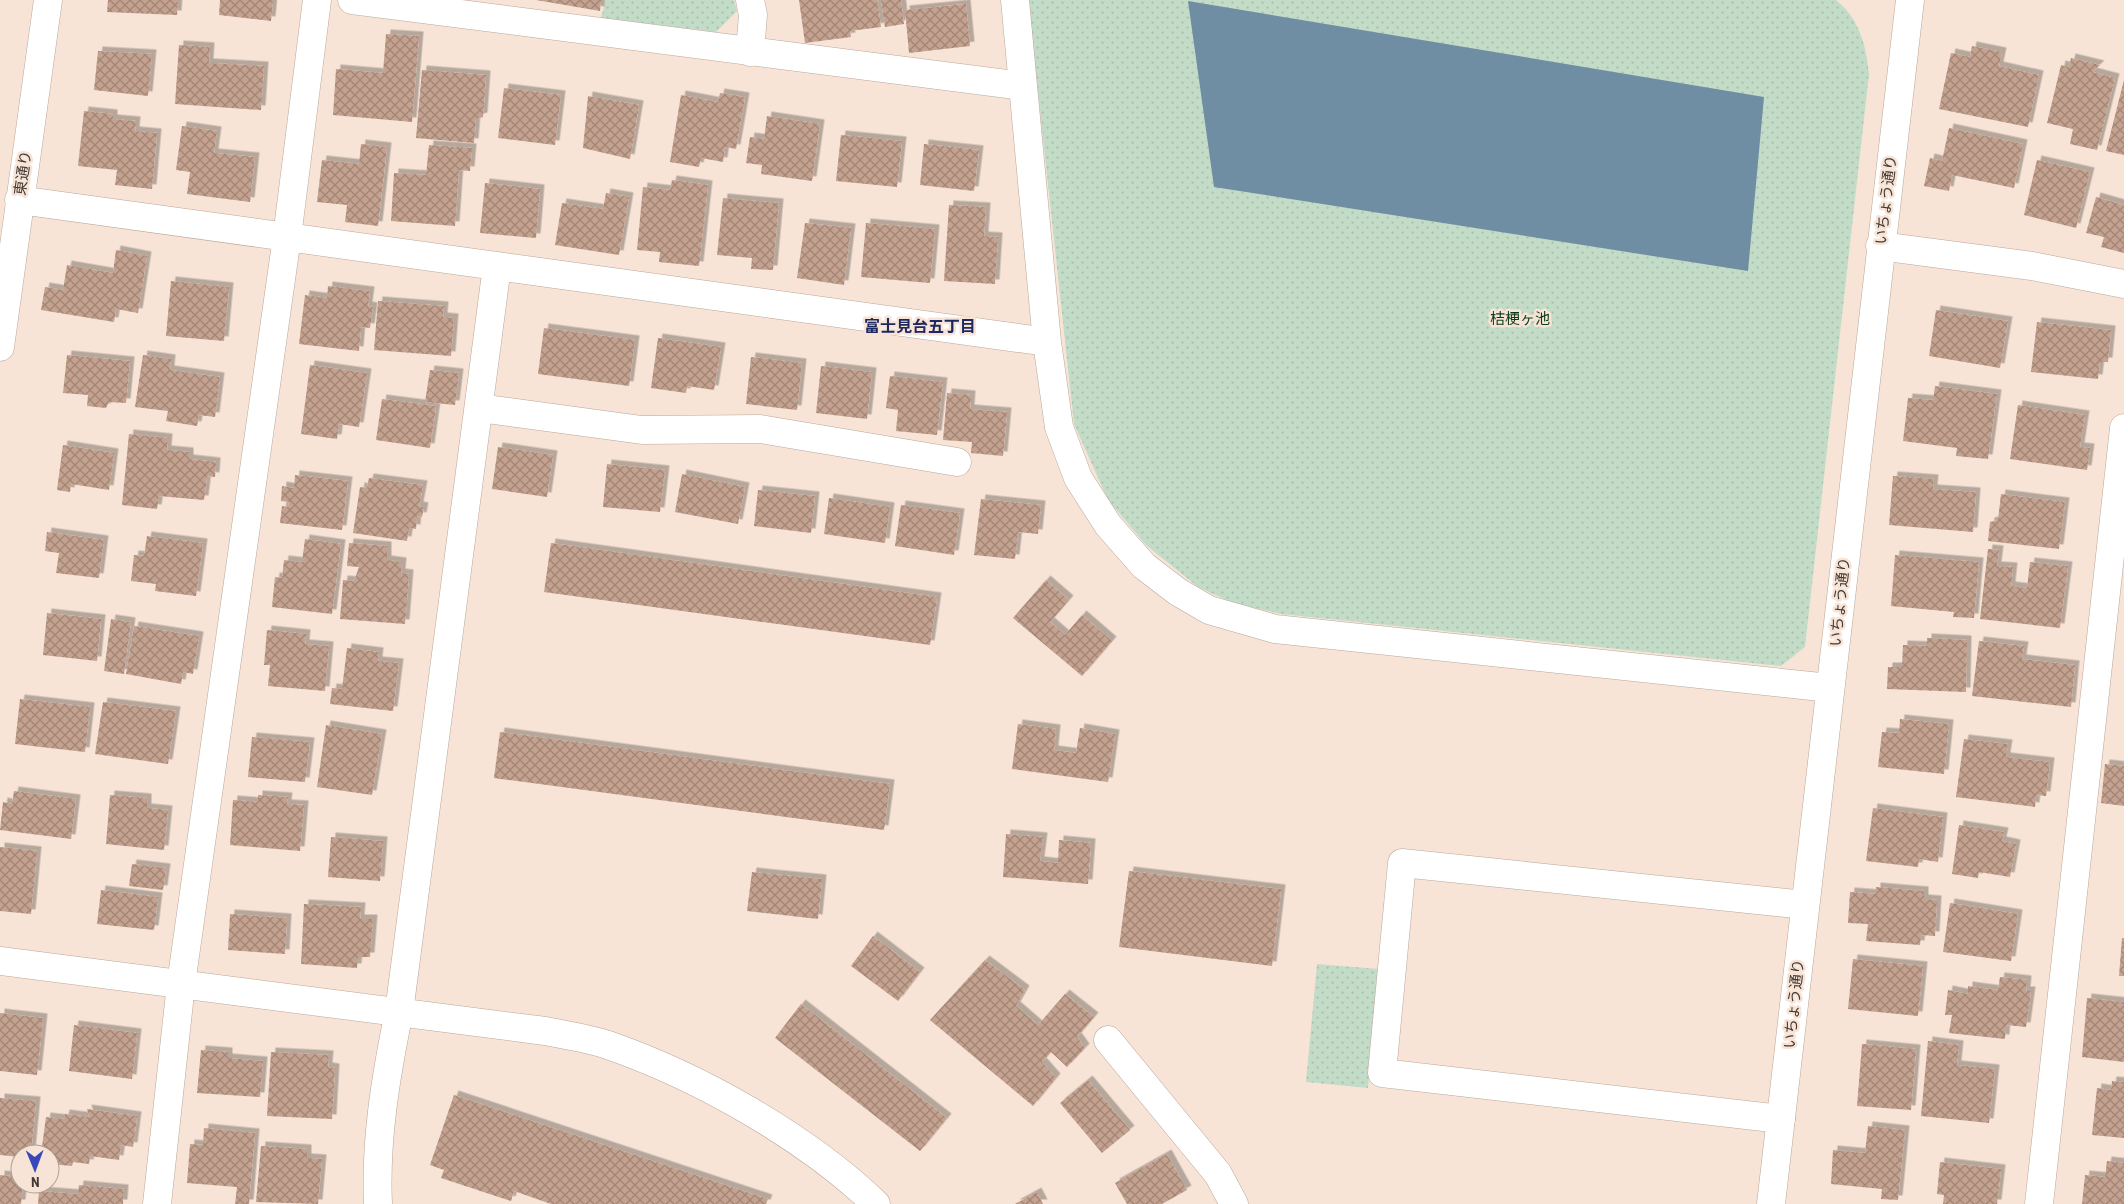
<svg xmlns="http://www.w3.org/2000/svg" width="2124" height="1204" viewBox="0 0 2124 1204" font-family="'Roboto Condensed','Noto Sans JP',sans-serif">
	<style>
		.park { fill: url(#park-dots) }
		.water { fill: #6f8ea3 }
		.building { fill: url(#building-cross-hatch); filter: url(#shadow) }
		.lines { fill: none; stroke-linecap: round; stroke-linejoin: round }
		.street-casing { stroke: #baa79a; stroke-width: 29 }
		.secondary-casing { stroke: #baa79a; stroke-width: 29 }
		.street { stroke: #fff; stroke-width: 28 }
		.secondary { stroke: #fff; stroke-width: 28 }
		.labels { text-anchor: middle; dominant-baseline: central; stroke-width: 5; stroke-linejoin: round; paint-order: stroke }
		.street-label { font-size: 15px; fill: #413934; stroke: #f8e4d6 }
		.park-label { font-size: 15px; fill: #093c1b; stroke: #f8e4d6 }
		.neighbourhood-label { font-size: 16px; font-weight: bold; fill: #1e2860; stroke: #f8e4d6 }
	</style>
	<defs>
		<pattern id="park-dots" width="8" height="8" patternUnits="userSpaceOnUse" patternTransform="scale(1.25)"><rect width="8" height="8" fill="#c3dcc7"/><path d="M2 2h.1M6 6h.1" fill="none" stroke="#a9beac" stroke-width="1.8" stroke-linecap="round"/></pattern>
		<pattern id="building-cross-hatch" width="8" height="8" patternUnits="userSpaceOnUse" patternTransform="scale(1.25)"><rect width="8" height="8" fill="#c4a28f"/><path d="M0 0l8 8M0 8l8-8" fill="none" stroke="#a18576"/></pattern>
		<filter id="shadow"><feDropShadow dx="4.5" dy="-4.5" stdDeviation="0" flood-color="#0004"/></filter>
	</defs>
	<rect width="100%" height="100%" fill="#f8e4d6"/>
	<path class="park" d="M606 0H734L737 11 716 32 601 18Z
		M1028 0H1836C1860 19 1866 46 1869 74L1805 647 1781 666 1281 614 1233 603 1198 587 1146 545 1108 500 1074 424Z
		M1317 964 1379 969 1368 1088 1306 1082Z"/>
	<path class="water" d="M1188 1 1764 97 1748 271 1214 187Z"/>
	<path class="building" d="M108 0H178L177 15 107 12Z
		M220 0H273L271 21 219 15Z
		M536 0H601L600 11Z
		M799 0H877L881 27 850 31 851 37 805 43Z
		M881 0H901L904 24 885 27Z
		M966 4 970 46 909 53 905 10Z
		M386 34 419 36 412 122 333 115 336 69 383 73Z
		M179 45 210 47 209 63 264 66 261 110 175 104Z
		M1972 46 2002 52 1999 66 2039 75 2028 127 1939 109 1951 53 1970 57Z
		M98 51 152 54 148 96 94 90Z
		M2071 58 2100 65 2092 72 2115 78 2097 150 2070 144 2073 129 2047 123 2061 65 2069 67Z
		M422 70 486 75 483 117 476 119 474 143 416 138Z
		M2124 80V155L2106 151Z
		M504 88 561 95 555 145 498 138Z
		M720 93 745 97 736 149 725 147 723 162 701 158 699 167 670 162 681 95 718 102Z
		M588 96 639 105 630 159 583 148Z
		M84 111 113 114V119L136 121 135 131 157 133 152 189 115 185 117 170 78 166Z
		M767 116 820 124 812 181 761 174 762 165 746 163 750 137 764 139Z
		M182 126 217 131 214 153 255 157 250 202 187 194 190 172 176 170Z
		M1949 128 2023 144 2014 188 1952 175 1949 191 1924 186 1930 158 1942 161Z
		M841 135 902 141 897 187 836 181Z
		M361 144 387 147 378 226 345 222 347 205 317 202 322 160 359 164Z
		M924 144 979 150 974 191 920 185Z
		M429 145 472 148 470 171 459 170 455 226 391 221 394 173 426 175Z
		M2037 160 2090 172 2076 228 2024 215Z
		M672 180 708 185 699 266 659 262 660 252 637 250 643 187 670 190Z
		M485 183 540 189 536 238 480 233Z
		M606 193 629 197 619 255 555 245 562 203 603 209Z
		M2096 197 2124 205V253L2101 247 2104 237 2086 233Z
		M723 198 779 203 773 270 751 269 752 258 717 255Z
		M949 205 986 207 984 236 998 237 995 284 944 281Z
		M805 223 851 228 844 285 797 278Z
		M866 223 935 229 930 283 861 277Z
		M116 250 147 256 138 313 116 309 114 322 41 310 45 287 63 290 67 265 113 273Z
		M171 281 229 287 224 341 166 336Z
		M328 286 370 291 368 306 373 307 370 328 361 327 359 351 299 344 305 295 327 298Z
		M378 301 444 306 443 317 454 318 451 356 374 350Z
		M1936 310 2008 321 2000 368 1929 356Z
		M2037 322 2111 330 2108 362H2100L2098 379 2031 372Z
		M544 328 635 340 629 386 538 374Z
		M658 338 721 347 714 390 687 386 686 393 651 388Z
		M67 355 130 361 126 403 109 402 106 408 87 406 88 395 63 393Z
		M143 355 171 359 170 370 220 377 215 417 199 415 197 426 166 421 168 411 135 407Z
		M751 357 802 363 797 410 746 404Z
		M310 365 367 373 359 427 339 424 337 439 301 434Z
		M821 366 872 372 867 419 816 413Z
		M430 370 459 373 455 405 425 402Z
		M890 376 943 382 937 435 896 431 898 410 886 408Z
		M1935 386 1997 394 1988 459 1956 456 1957 448 1903 441 1908 398 1933 400Z
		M947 393 971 395 970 409 1007 412 1003 456 971 453 972 442 943 440Z
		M382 399 436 406 430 448 376 440Z
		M2018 405 2085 415 2080 447 2090 448 2087 470 2010 459Z
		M129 434 168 438 167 450 189 452V459L216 462 215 477 207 476 204 500 159 496 157 509 122 505Z
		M63 445 114 453 109 490 71 484 70 492 57 490Z
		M498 447 553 455 547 497 492 489Z
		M607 464 665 470 660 512 603 507Z
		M682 474 745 487 738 524 675 512Z
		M295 475 348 481 342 530 280 523 282 506 288 507 289 502 281 501 282 486 294 488Z
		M1893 476 1934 479 1933 489 1976 492 1973 532 1889 525Z
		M369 478 423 485 419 506 424 507 422 517 417 516 416 529 409 528 407 541 353 533 360 487 367 488Z
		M758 490 815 496 811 533 754 526Z
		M2001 494 2065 502 2059 549 1988 541 1990 522 1998 520Z
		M829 498 890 507 885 543 824 534Z
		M981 499 1041 505 1038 534 1018 532 1015 559 974 555Z
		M901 505 960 513 954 555 895 546Z
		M47 532 104 540 99 578 56 573 59 553 45 551Z
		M147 536 203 543 196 596 155 591 156 584 131 581 134 555 144 556Z
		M305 539 341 544 332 614 272 607 275 577 282 578 284 560 302 562Z
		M349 543 387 546V560L402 562 401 573 409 574 405 624 340 619 343 580 354 581 359 567 347 566Z
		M551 543 937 597 930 645 544 592Z
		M1988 549 1999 550 1997 566 2013 567 2011 586 2027 588 2030 562 2068 566 2060 628 1980 619Z
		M1895 555 1979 562 1974 618 1953 617 1954 612 1891 606Z
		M1046 580 1069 600 1050 622 1065 635 1082 615 1112 641 1082 676 1013 618Z
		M47 613 101 619 97 661 43 655Z
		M111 619 131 622 124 674 104 671Z
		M134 626 199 636 193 674 183 672 181 684 126 674Z
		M267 630 306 634 305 644 329 646 325 691 268 686 270 665H264Z
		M1927 638 1967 640 1966 692 1887 689 1888 667H1902L1903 645 1927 646Z
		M1979 641 2024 646 2022 659 2075 665 2071 707 1972 696Z
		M347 648 379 652 378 661 399 663 393 711 330 704 332 688 342 689Z
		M20 699 90 707 85 752 15 744Z
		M103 702 176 711 168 764 95 754Z
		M1900 719 1949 724 1944 774 1878 767 1882 732 1899 733Z
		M1018 724 1056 729 1054 750 1076 753 1080 728 1115 734 1108 782 1012 769Z
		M326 725 382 734 372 795 317 787Z
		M500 732 890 784 884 830 494 778Z
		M252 737 310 742 305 782 248 777Z
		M1964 739 2008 744 2006 757 2050 762 2046 796 2036 795 2035 807 1956 797Z
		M2105 764 2124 766V806L2101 803Z
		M14 791 76 799 71 839 0 830 3 802 12 804Z
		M110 795 147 798V808L168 810 164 850 106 844Z
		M258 795 288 797 287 804 304 805 300 851 230 845 233 800 258 802Z
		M1873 808 1943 817 1938 862 1919 859 1918 867 1866 861Z
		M1959 825 2004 832 2002 841 2016 844 2010 877 1979 872 1978 878 1952 874Z
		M1006 834 1043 837 1040 861 1058 863 1059 840 1091 843 1088 884 1003 877Z
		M331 837 383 841 380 881 328 877Z
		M0 847 37 851 31 914 0 911Z
		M132 864 166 868 163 890 129 886Z
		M1129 871 1281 889 1272 966 1119 947Z
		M752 872 822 879 818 919 747 911Z
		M1876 887 1924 891V899L1937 900 1935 936 1921 935 1920 945 1866 941 1868 924 1848 923 1850 892 1876 894Z
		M101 890 158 897 154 930 97 924Z
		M1950 903 2018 914 2011 961 1943 952Z
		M304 904 361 907 360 919H373L370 957H358L357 968 301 964Z
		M230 914 287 918 285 954 228 950Z
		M873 936 920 972 898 1001 851 966Z
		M2122 938H2124V976H2119Z
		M1853 959 1923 966 1918 1016 1848 1009Z
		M985 960 1025 990 1016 1006 1038 1025 1065 994 1094 1017 1077 1037 1085 1048 1067 1067 1051 1052 1042 1062 1056 1078 1033 1106 930 1020Z
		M2000 977 2027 980 2026 991H2031L2026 1027 2006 1025 2005 1039 1949 1033 1952 1015H1945L1948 990 1968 994V986L1998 990Z
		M2087 998 2124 1002V1062L2082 1057Z
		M801 1004 947 1118 920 1151 775 1038Z
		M0 1013 43 1018 37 1075 0 1071Z
		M74 1025 137 1033 132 1079 69 1071Z
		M1928 1041 1959 1045 1957 1065 1995 1069 1989 1123 1921 1116Z
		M1862 1044 1916 1049 1911 1110 1857 1106Z
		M201 1050 228 1052V1058L263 1061 260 1097 197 1093Z
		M271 1052 329 1055 328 1067 335 1068 332 1119 267 1116Z
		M1088 1080 1130 1130 1102 1153 1060 1103Z
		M2112 1081 2124 1082V1138L2092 1135 2097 1088 2111 1090Z
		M454 1095 768 1199 766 1204H551L514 1191 511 1201 441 1178 444 1170 430 1165Z
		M0 1098 36 1101 31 1154H20V1157L0 1155Z
		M87 1109 137 1116 133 1147 121 1145 119 1160 90 1156 89 1164 73 1162 72 1166 50 1164V1154H41L46 1117 64 1119 65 1114 89 1117Z
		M1868 1126 1905 1130 1898 1200 1881 1199 1882 1189 1831 1184 1833 1150 1865 1153Z
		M204 1128 255 1133 249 1204H235L237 1187 187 1183 190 1144 203 1145Z
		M261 1146 307 1149V1158L322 1159 318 1204 256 1202Z
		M1167 1154 1187 1190 1162 1204H1127L1115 1183Z
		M2107 1161 2124 1163V1204H2082L2085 1175 2105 1177Z
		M1940 1162 2001 1169 1997 1204H1943L1944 1195 1937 1194Z
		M0 1175 20 1177V1184H23L21 1204H0Z
		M79 1185 124 1189 123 1204H38L39 1191 78 1194Z
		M1037 1192 1043 1204H1015Z"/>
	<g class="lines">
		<defs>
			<path id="street" d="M352 0 1023 86
				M750 0 753 15 750 52
				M1015 0 1047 342 1059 427 1078 478 1108 525 1144 566 1178 592 1209 610 1275 629 1830 688
				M19 200 1047 342
				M1880 246 2032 266 2124 284
				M479 408 642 430 760 429 957 462
				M0 961 545 1031C565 1035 588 1038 608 1045 700 1077 806 1137 876 1204
				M1108 1040 1218 1174 1234 1204
				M1781 1119 1382 1073 1402 863 1805 905
				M157 1204 181 984 287 237 317 0
				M378 1204C375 1140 386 1075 399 1012L497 266
				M2039 1204 2124 428"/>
			<path id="secondary" d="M0 347 48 0
				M1771 1204 1910 0"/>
		</defs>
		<use href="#street" class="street-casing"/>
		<use href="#secondary" class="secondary-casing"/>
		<use href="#street" class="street"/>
		<use href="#secondary" class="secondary"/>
	</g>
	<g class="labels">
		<g class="street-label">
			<text transform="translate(23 173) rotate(-82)">東通り</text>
			<text transform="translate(1886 200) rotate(-83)">いちょう通り</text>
			<text transform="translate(1840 602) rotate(-84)">いちょう通り</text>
			<text transform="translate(1794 1004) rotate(-84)">いちょう通り</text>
		</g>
		<g class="park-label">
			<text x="1520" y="319">桔梗ヶ池</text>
		</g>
		<g class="neighbourhood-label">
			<text x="920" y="326">富士見台五丁目</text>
		</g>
	</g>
	<g transform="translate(35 1169) rotate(179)"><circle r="24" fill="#f8e4d6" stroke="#afa095"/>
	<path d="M0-4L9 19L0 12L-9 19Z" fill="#3947ba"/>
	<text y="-8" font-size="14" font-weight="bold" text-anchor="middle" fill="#413934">N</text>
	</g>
</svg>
